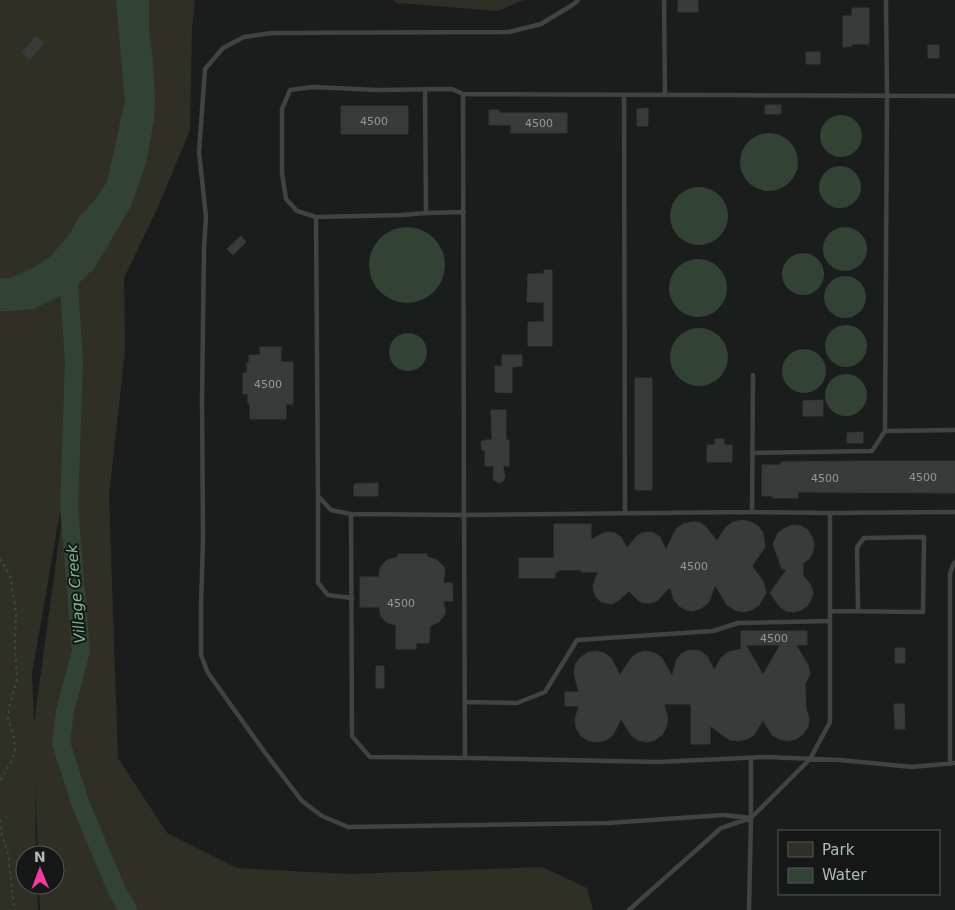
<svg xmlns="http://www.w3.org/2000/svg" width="955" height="910" viewBox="0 0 955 910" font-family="'DejaVu Sans',sans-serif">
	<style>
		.green { fill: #302f26; fill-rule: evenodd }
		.water { fill: #324336 }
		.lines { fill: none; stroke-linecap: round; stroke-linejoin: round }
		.river { stroke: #324336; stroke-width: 18 }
		.building { fill: #373c3b; stroke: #343938; fill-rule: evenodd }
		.path { stroke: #414945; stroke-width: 2; stroke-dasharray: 2.5 4; stroke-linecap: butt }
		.lane { stroke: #3d4441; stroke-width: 4.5 }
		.labels { text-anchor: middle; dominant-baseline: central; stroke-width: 4; stroke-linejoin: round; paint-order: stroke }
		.number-label { font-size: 11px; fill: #909c96 }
		.water-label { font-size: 15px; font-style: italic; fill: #85b693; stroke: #151817 }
	</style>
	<rect width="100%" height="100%" fill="#1a1d1c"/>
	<path class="green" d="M0 0H195L192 28 190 130 159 205 124 278 125 350 109 495 118 758 167 833 237 868 349 874 542 867 587 888 593 910H40L39 885H55V855H38L35 782 36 855H25V885H37L38 910H0ZM69 460H70L34 723 32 674Z
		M393 0H524L498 11 397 3Z"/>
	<path class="water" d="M116 0H149V31L153 62 155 96 154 120 146 164 131 206 95 267 72 290 33 309 10 311H0V278H10L33 268 51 256 69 235 79 217 94 201 107 182 125 101Z
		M820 136a21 21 0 1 1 42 0a21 21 0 1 1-42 0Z
		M740 162a29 29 0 1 1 58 0a29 29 0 1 1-58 0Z
		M819 187a21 21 0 1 1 42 0a21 21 0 1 1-42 0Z
		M670 216a29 29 0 1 1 58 0a29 29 0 1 1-58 0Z
		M369 265a38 38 0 1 1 76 0a38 38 0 1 1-76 0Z
		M823 249a22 22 0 1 1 44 0a22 22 0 1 1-44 0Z
		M782 274a21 21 0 1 1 42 0a21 21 0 1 1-42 0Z
		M669 288a29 29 0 1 1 58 0a29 29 0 1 1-58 0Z
		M824 297a21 21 0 1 1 42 0a21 21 0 1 1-42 0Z
		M825 346a21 21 0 1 1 42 0a21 21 0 1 1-42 0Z
		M670 357a29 29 0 1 1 58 0a29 29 0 1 1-58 0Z
		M389 352a19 19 0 1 1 38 0a19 19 0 1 1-38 0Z
		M782 371a22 22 0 1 1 44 0a22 22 0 1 1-44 0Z
		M825 395a21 21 0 1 1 42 0a21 21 0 1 1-42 0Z"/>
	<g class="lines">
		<path class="river" d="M68 269 74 362 69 507 81 651 65 711 61 743 81 805 117 891 128 910"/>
	</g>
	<path class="building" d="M678 0H698V12H678Z
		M852 8H869V44H851L852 46 843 47V16H852Z
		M36 36 44 43 30 60 22 53Z
		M928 45H939V58H928Z
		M806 52H820V64H806Z
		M765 105H781V114H765Z
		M341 106H408V134H341Z
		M648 108V126H637V109Z
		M489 110H499V113H567V133H511V125H489Z
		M241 236 246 242 233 255 227 249Z
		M544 270H552V346H528V322H544V302H527L528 274H544Z
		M260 347H281V362H293V404H286V419H250V404H248V394H243V373H247V363H249V355H260Z
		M502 355H522V366L512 367V393L495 392V366H502Z
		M635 378H652V490H635Z
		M823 400V416H803V401Z
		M491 410H506V440H509V466H503L505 477 503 481 499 483 495 481 493 478 494 466H485V450H482L481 441H485V440H492Z
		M863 432V443H847V433Z
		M715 439H724V445H732V462H707V445H715Z
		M858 461H955V493L798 492V498H773L772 496H762V465H781V462Z
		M378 483V496H354V484Z
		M742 520 751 522 758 526 763 533 765 547 752 566 763 581 766 593 759 605 752 610 744 612 735 610 727 605 715 585 709 602 702 608 693 611 686 610 679 606 674 600 670 587 657 601 650 603H644L639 601 629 591 618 601 611 604 606 603 600 601 596 597 594 592 593 586 598 572H581V570H558V572H555V578H519V558H554V524H591V540L603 533 609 532 615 533 621 537 627 548 637 536 642 533 648 532 654 533 660 537 666 550 676 529 683 524 691 522H698L705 526 717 541 726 527 733 522Z
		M793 525 801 526 808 530 812 537 814 544 813 552 809 559 803 563V576L807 580 811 586 813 593 811 600 807 606 801 610 794 612 786 611 780 607 770 593 787 569H782L773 544 778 533 785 528Z
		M398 554H427V557L437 560 444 567 445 573 443 583H452L453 601H443L445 609V614L439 622 430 626 429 643H416V649H396V625L388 623 384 620 381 616 379 607H360V577H379L380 568 383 564 387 560 398 557Z
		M741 631H807V645H796L808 665 810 674 805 684 806 709 809 718 808 727 803 734 796 739 788 741 779 739 772 735 763 720 754 735 747 739 738 741 730 740 710 726V744H691V704H664L668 719 666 728 662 735 655 740 647 742 638 740 631 735 621 719 613 735 606 740 598 742 589 741 581 736 576 728 575 719 579 706H565V692H579L574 674 575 665 580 658 587 653 596 651 604 653 611 658 620 675 631 658 638 653 646 651 655 653 662 658 672 676 677 659 681 654 687 651 693 650 700 651 707 656 714 670 721 658 728 652 741 649ZM746 645H780L763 675Z
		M895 648H905V663H895Z
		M376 666H384V688H376Z
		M894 704H904L905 729H895Z"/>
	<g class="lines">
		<path class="path" d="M0 559 10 575 16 614 15 647 17 679 9 708 8 718 14 739 15 750 12 760 0 782
			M0 820 2 835 8 854 14 907 15 910"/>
		<path class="lane" d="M578 0 574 4 541 24 509 32 272 33 244 37 223 48 205 69 199 152 206 217 204 248 202 399 203 538 201 607V655L208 673 263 750 302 801 322 816 348 827 608 823 723 815 751 818
			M664 0 665 95
			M886 0 887 96 885 431 955 430
			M624 95 625 513
			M426 213 464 212
			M316 217 402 215 426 213 425 89
			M752 453 872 451 885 431
			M318 496V583L328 595 352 598
			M752 512 753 375
			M955 512 830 513 752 512 464 515 351 514 352 736 370 757 469 758 658 762 766 757 840 760 912 767 955 763
			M351 514 331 510 318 496 316 217 297 211 286 199 282 173V109L290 90 313 87 378 90 452 89 463 94
			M830 611 923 612 924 537 864 538 857 547 858 611
			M465 702 517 703 545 692 577 640 713 631 738 623 830 621
			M465 758 464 515 463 94 955 96
			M950 764V574L953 565 955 562
			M629 910 721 828 751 818 810 759 830 722V513
			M749 910 751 818V758"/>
	</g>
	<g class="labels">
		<g class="number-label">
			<text x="374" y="121">4500</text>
			<text x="539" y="123">4500</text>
			<text x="268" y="384">4500</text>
			<text x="923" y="477">4500</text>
			<text x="825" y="478">4500</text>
			<text x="694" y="566">4500</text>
			<text x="401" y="603">4500</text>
			<text x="774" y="638">4500</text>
		</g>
		<g class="water-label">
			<text transform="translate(76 594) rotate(-95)">Village Creek</text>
		</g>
	</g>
	<rect x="778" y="830" width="162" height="65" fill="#151817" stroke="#525a56"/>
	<rect x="788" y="842" width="25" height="15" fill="#302f26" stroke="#525a56"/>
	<text x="822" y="855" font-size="15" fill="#adbcb5">Park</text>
	<rect x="788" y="868" width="25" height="15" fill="#324336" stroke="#525a56"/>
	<text x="822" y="880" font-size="15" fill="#adbcb5">Water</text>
	<g transform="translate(40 870) rotate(359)"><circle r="24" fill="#151817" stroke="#525a56"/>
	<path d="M0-4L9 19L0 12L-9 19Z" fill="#f13d9a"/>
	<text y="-8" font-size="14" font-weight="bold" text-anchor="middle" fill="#adbcb5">N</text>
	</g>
</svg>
